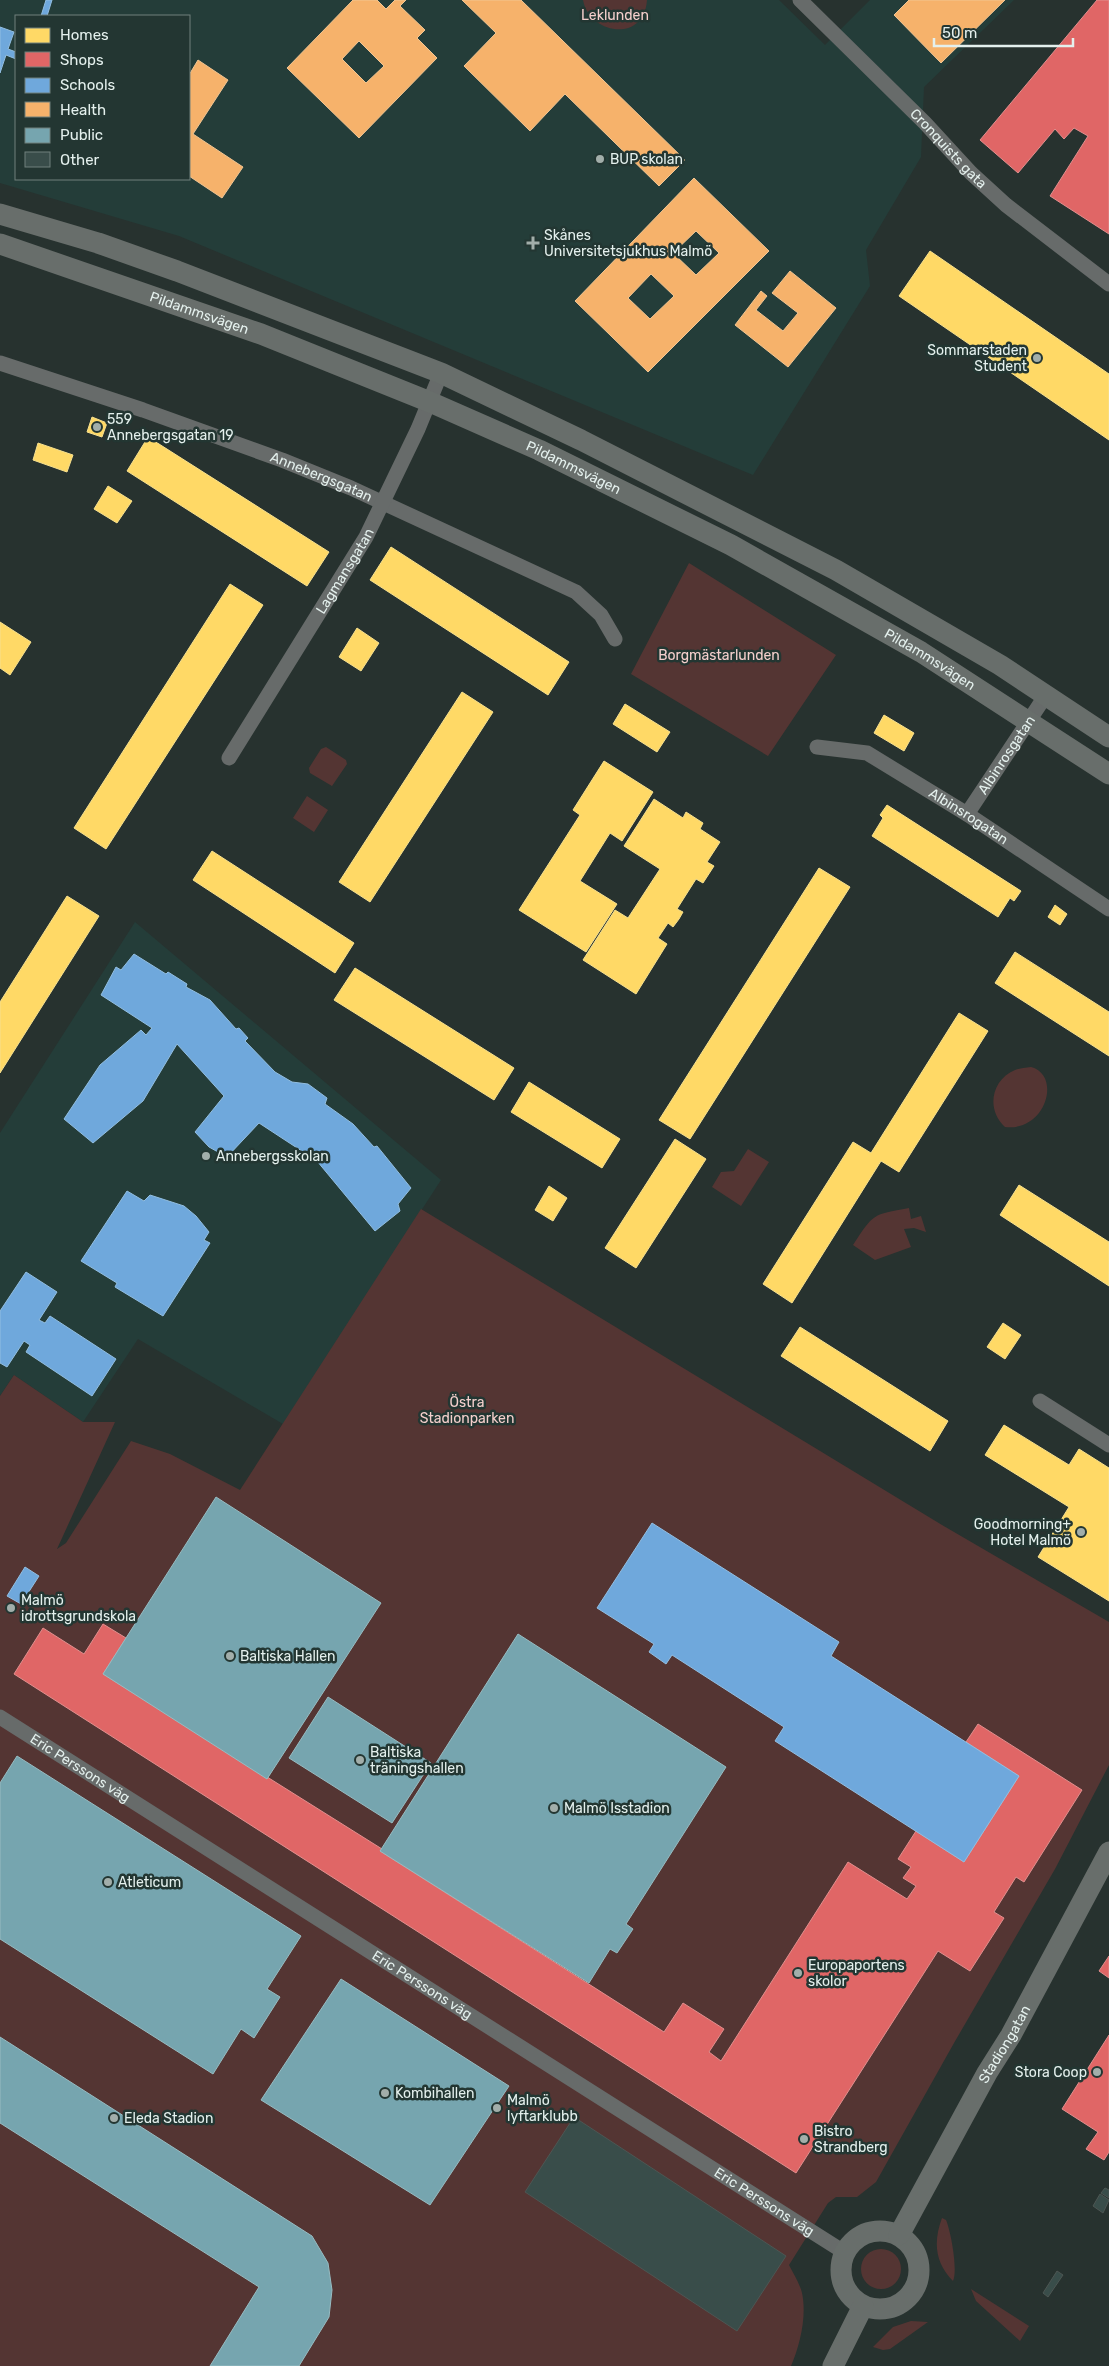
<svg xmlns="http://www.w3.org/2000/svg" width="1109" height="2366" viewBox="0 0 1109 2366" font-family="Rubik,sans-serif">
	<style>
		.built { fill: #243d39; fill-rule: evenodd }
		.green { fill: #543533 }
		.homes { fill: #ffd966; stroke: #f7e08e }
		.shops { fill: #e06666; stroke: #e18f8e }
		.schools { fill: #6fa8dc; stroke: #92bee1 }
		.health { fill: #f6b26b; stroke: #f1c592; fill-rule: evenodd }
		.public { fill: #76a5af; stroke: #97bcc2 }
		.building { fill: #394d4a; stroke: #4d5653 }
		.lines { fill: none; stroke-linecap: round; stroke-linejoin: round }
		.street { stroke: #676b6a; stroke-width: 15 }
		.secondary { stroke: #686e6b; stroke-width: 21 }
		.poi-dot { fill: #a2aeaa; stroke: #233632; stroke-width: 2 }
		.labels { text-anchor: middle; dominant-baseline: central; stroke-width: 5; stroke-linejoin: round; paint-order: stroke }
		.park-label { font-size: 14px; fill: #f4cfcc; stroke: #233632 }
		.street-label { font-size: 14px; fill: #e4f0ed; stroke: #233632 }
		.poi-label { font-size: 14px; fill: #e4f0ed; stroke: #233632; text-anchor: start }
	</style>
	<rect width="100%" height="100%" fill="#27322f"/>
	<path class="built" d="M0 0H779L825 45 870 0H1014L924 87 921 157 866 250 870 286 753 475 179 236 0 183ZM16 16H189V179H16Z
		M135 922 441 1180 283 1424 138 1339 83 1422 14 1375 0 1396V1133Z"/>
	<path class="green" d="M583 0H647C644 44 589 34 583 0Z
		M689 563 836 655 768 756 631 674Z
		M326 747 346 760 347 764 332 786 310 773 309 768 321 749Z
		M307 796 328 810 314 832 293 818Z
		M1031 1067C1062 1075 1046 1132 1005 1127 986 1110 991 1080 1015 1070 1019 1068 1026 1068 1031 1067Z
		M748 1149 769 1162 741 1206 712 1187 721 1172 734 1171Z
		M909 1208 911 1219 921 1216 926 1232 914 1228 904 1229 911 1247 875 1260 853 1245C874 1213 872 1215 909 1208Z
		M421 1209 942 1525 1109 1622V1765L1055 1869 954 2043 876 2182 857 2197H836L828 2203 789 2265C793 2273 800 2284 802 2293 807 2316 800 2345 791 2366H0V1396L14 1375 83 1422H115L57 1549 66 1543 131 1441 170 1454 240 1490Z
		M942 2218 946 2220C951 2232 958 2270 953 2281 935 2263 933 2242 942 2218Z
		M861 2269a20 20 0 1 1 40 0a20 20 0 1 1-40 0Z
		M971 2289 1029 2326 1020 2341 976 2301Z
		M911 2321 928 2322 890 2349 883 2350 873 2347 893 2327Z"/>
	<path class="homes" d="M930 251 1109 374V440L899 296Z
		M92 417 107 423 102 437 87 432Z
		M148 437 329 552 307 586 127 471Z
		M38 443 73 455 67 472 33 460Z
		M108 486 132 501 117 523 94 509Z
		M391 547 569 662 548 695 370 580Z
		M230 584 263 605 106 849 74 828Z
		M0 622 31 642 10 675 0 668Z
		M357 628 379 643 361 671 339 657Z
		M462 692 493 712 370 902 339 882Z
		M625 704 670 732 657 752 613 724Z
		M884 715 914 733 904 751 874 733Z
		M604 761 653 792 622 841 610 833 580 881 617 904 586 952 519 910 580 815 573 810Z
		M654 799 683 818 686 812 703 823 700 829 720 842 707 862 714 866 703 883 696 879 677 909 683 912 679 919 673 927 668 923 658 938 667 944 636 994 583 960 615 910 628 918 660 869 624 846Z
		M887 805 1021 891 1014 901 1010 898 998 917 872 836 883 818 880 815Z
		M212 851 354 943 335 973 193 880Z
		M819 868 850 887 690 1139 659 1120Z
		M67 896 99 916 0 1073V1002Z
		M1055 905 1067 914 1060 925 1048 917Z
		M1015 952 1109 1012V1056L995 983Z
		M355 968 514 1068 494 1100 334 1000Z
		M959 1013 988 1031 899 1172 881 1161 792 1303 763 1284 853 1142 871 1153Z
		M529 1082 620 1139 602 1168 511 1112Z
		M675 1139 706 1159 636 1268 605 1248Z
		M1019 1185 1109 1242V1286L1000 1215Z
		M549 1186 567 1198 553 1221 535 1210Z
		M1003 1323 1021 1335 1005 1359 987 1347Z
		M800 1327 948 1421 930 1451 781 1356Z
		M1004 1425 1069 1465 1079 1449 1109 1468V1601L1038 1557 1069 1507 985 1455Z"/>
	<path class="shops" d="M1097 0H1109V234L1050 196 1088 136 1074 128 1064 139 1055 129 1018 173 980 140Z
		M103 1624 126 1638 103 1674 382 1849 380 1851 664 2032 683 2003 724 2029 709 2052 721 2061 848 1862 907 1899 916 1886 903 1878 911 1867 898 1859 916 1831 964 1862 1019 1776 966 1742 978 1724 1082 1790 1024 1882 1016 1877 994 1912 1004 1918 970 1971 938 1951 796 2173 14 1674 43 1628 84 1654Z
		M1109 1956V1978L1099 1971Z
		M1109 2035V2152L1104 2160 1086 2149 1098 2132 1062 2109Z"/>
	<path class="schools" d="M46 0H52L47 16H41Z
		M0 27 14 32 8 49 16 52V59L6 55 0 73Z
		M134 954 166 974 168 972 187 984 186 987 210 1000 236 1029 239 1028 248 1038 245 1041 275 1072 292 1082 308 1084 327 1098 325 1104 353 1124 374 1147 377 1146 411 1188 398 1204 400 1211 375 1231 317 1161 259 1123 227 1157 209 1147 195 1132 224 1096 177 1044 143 1101 93 1143 64 1119 100 1065 141 1030 146 1035 152 1028 101 995 116 967 121 970Z
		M127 1191 144 1201 150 1195 184 1206 196 1216 209 1232 204 1240 210 1243 163 1316 115 1287 117 1283 81 1261Z
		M26 1272 57 1292 39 1320 45 1323 50 1316 116 1359 92 1396 26 1352 30 1345 24 1341 7 1367 0 1363V1311Z
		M652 1523 839 1642 831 1656 1019 1776 964 1862 775 1741 784 1727 672 1655 666 1664 649 1652 654 1644 597 1608Z
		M25 1567 39 1576 21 1604 7 1596Z"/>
	<path class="health" d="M353 0H377L386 9 395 0H406L400 6 425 30 417 38 437 58 359 138 287 68ZM359 41 384 66 366 83 342 59Z
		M462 0H521L685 160 659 186 565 94 530 131 464 66 496 33Z
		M909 0H1005L941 63 894 15Z
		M198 60 228 80 193 134 243 167 222 198 189 176V75Z
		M694 178 769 251 648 372 575 301ZM696 231 719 253 696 275 673 253ZM651 274 674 296 650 319 628 298Z
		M790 271 836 308 788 367 735 325 761 291 767 296 756 310 783 331 798 313 772 293Z"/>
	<path class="public" d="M216 1497 381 1603 267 1779 103 1674Z
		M518 1634 726 1767 626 1924 633 1929 617 1953 610 1949 589 1983 380 1851Z
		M328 1697 431 1763 392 1823 289 1758Z
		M17 1756 301 1936 267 1989 280 1997 254 2038 241 2029 213 2074 0 1939V1783Z
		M341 1979 509 2086 430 2205 261 2100Z
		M0 2037 312 2236 328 2263 332 2290 329 2317 299 2366H210L259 2287 0 2123Z"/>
	<path class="building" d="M574 2117 786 2256 737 2331 525 2192Z
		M1105 2188 1109 2190V2198L1101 2193Z
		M1100 2194 1109 2200 1103 2213 1093 2206Z
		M1057 2271 1063 2275 1048 2297 1043 2293Z"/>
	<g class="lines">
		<g class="street">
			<path id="s1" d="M800 0 925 123 971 173 1006 205 1109 284"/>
			<path id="s2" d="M0 363 143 410 282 460 351 488 576 592 601 615 615 639"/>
			<path id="s3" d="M817 747 867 753 967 814 1109 909"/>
			<path id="s4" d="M229 758 366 537 418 429 441 373"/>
			<path id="s5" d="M967 814 1046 695"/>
			<path d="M1040 1401 1109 1445"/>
			<path id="s6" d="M0 1717 844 2252"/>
		</g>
		<g class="secondary">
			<path d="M0 214 98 243 177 271 441 373 581 440 836 570 1000 665 1109 737"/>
			<path id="s7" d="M0 244 261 334 430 402 539 450 731 545 921 652 1109 774"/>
			<circle cx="880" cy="2270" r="39"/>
			<path id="s8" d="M899 2235 987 2073 1011 2035 1109 1852"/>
			<path d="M833 2366 863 2306"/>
		</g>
	</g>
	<g class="poi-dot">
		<circle cx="600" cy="159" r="5"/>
		<path d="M530.5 235.5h5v5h5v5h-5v5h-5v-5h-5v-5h5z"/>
		<circle cx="1037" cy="358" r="5"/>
		<circle cx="97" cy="427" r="5"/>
		<circle cx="206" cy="1156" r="5"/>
		<circle cx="1081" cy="1532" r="5"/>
		<circle cx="11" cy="1608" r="5"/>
		<circle cx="230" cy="1656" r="5"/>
		<circle cx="360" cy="1760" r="5"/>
		<circle cx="554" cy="1808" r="5"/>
		<circle cx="108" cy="1882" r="5"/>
		<circle cx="798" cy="1973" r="5"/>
		<circle cx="1097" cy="2072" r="5"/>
		<circle cx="385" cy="2093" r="5"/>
		<circle cx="497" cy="2108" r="5"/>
		<circle cx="114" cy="2118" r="5"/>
		<circle cx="804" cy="2139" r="5"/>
	</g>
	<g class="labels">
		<g class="park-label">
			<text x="615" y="15">Leklunden</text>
			<text x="719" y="655">Borgmästarlunden</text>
			<text x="467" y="1402">Östra<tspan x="467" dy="16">Stadionparken</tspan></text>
		</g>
		<g class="street-label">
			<text stroke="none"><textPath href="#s1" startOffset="210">Cronquists gata</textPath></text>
			<text stroke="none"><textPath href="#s7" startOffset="211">Pildammsvägen</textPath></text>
			<text stroke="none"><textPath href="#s7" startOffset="616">Pildammsvägen</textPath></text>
			<text stroke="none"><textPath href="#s2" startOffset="341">Annebergsgatan</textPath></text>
			<text stroke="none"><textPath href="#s4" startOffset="220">Lagmansgatan</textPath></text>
			<text stroke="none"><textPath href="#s7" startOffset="1021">Pildammsvägen</textPath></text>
			<text stroke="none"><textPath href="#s5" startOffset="71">Albinrosgatan</textPath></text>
			<text stroke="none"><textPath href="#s3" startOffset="170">Albinsrogatan</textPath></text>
			<text stroke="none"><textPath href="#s6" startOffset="95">Eric Perssons väg</textPath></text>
			<text stroke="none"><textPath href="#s6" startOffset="500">Eric Perssons väg</textPath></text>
			<text stroke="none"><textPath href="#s8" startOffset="218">Stadiongatan</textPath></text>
			<text stroke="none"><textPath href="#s6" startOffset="905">Eric Perssons väg</textPath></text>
		</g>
		<g class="poi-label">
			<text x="610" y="159">BUP skolan</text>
			<text x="544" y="235">Skånes<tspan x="544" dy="16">Universitetsjukhus Malmö</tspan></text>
			<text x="1027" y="350" text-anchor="end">Sommarstaden<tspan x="1027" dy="16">Student</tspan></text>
			<text x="107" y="419">559<tspan x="107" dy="16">Annebergsgatan 19</tspan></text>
			<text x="216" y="1156">Annebergsskolan</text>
			<text x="1071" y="1524" text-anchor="end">Goodmorning+<tspan x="1071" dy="16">Hotel Malmö</tspan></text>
			<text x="21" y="1600">Malmö<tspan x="21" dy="16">idrottsgrundskola</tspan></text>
			<text x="240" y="1656">Baltiska Hallen</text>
			<text x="370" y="1752">Baltiska<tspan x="370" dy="16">träningshallen</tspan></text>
			<text x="564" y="1808">Malmö Isstadion</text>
			<text x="118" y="1882">Atleticum</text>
			<text x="808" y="1965">Europaportens<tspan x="808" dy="16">skolor</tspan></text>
			<text x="1087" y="2072" text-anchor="end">Stora Coop</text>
			<text x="395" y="2093">Kombihallen</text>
			<text x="507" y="2100">Malmö<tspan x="507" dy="16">lyftarklubb</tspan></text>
			<text x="124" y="2118">Eleda Stadion</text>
			<text x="814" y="2131">Bistro<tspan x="814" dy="16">Strandberg</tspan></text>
		</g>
	</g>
	<rect x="15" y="15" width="175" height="165" fill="#233632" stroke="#70807d"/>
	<rect x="25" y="28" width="25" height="15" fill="#ffd966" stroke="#70807d"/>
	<text x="60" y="40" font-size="15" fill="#e4f0ed">Homes</text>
	<rect x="25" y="52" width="25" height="15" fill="#e06666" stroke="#70807d"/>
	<text x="60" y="65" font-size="15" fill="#e4f0ed">Shops</text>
	<rect x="25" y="78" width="25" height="15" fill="#6fa8dc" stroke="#70807d"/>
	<text x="60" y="90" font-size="15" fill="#e4f0ed">Schools</text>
	<rect x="25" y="102" width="25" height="15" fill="#f6b26b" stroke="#70807d"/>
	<text x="60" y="115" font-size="15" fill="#e4f0ed">Health</text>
	<rect x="25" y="128" width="25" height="15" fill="#76a5af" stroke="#70807d"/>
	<text x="60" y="140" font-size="15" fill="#e4f0ed">Public</text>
	<rect x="25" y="152" width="25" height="15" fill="#394d4a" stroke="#70807d"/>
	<text x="60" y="165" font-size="15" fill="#e4f0ed">Other</text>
	<path d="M934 38v8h139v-8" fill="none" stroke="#e4f0ed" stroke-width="2.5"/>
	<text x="942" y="38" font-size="15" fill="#e4f0ed" stroke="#233632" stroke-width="4" paint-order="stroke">50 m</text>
</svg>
